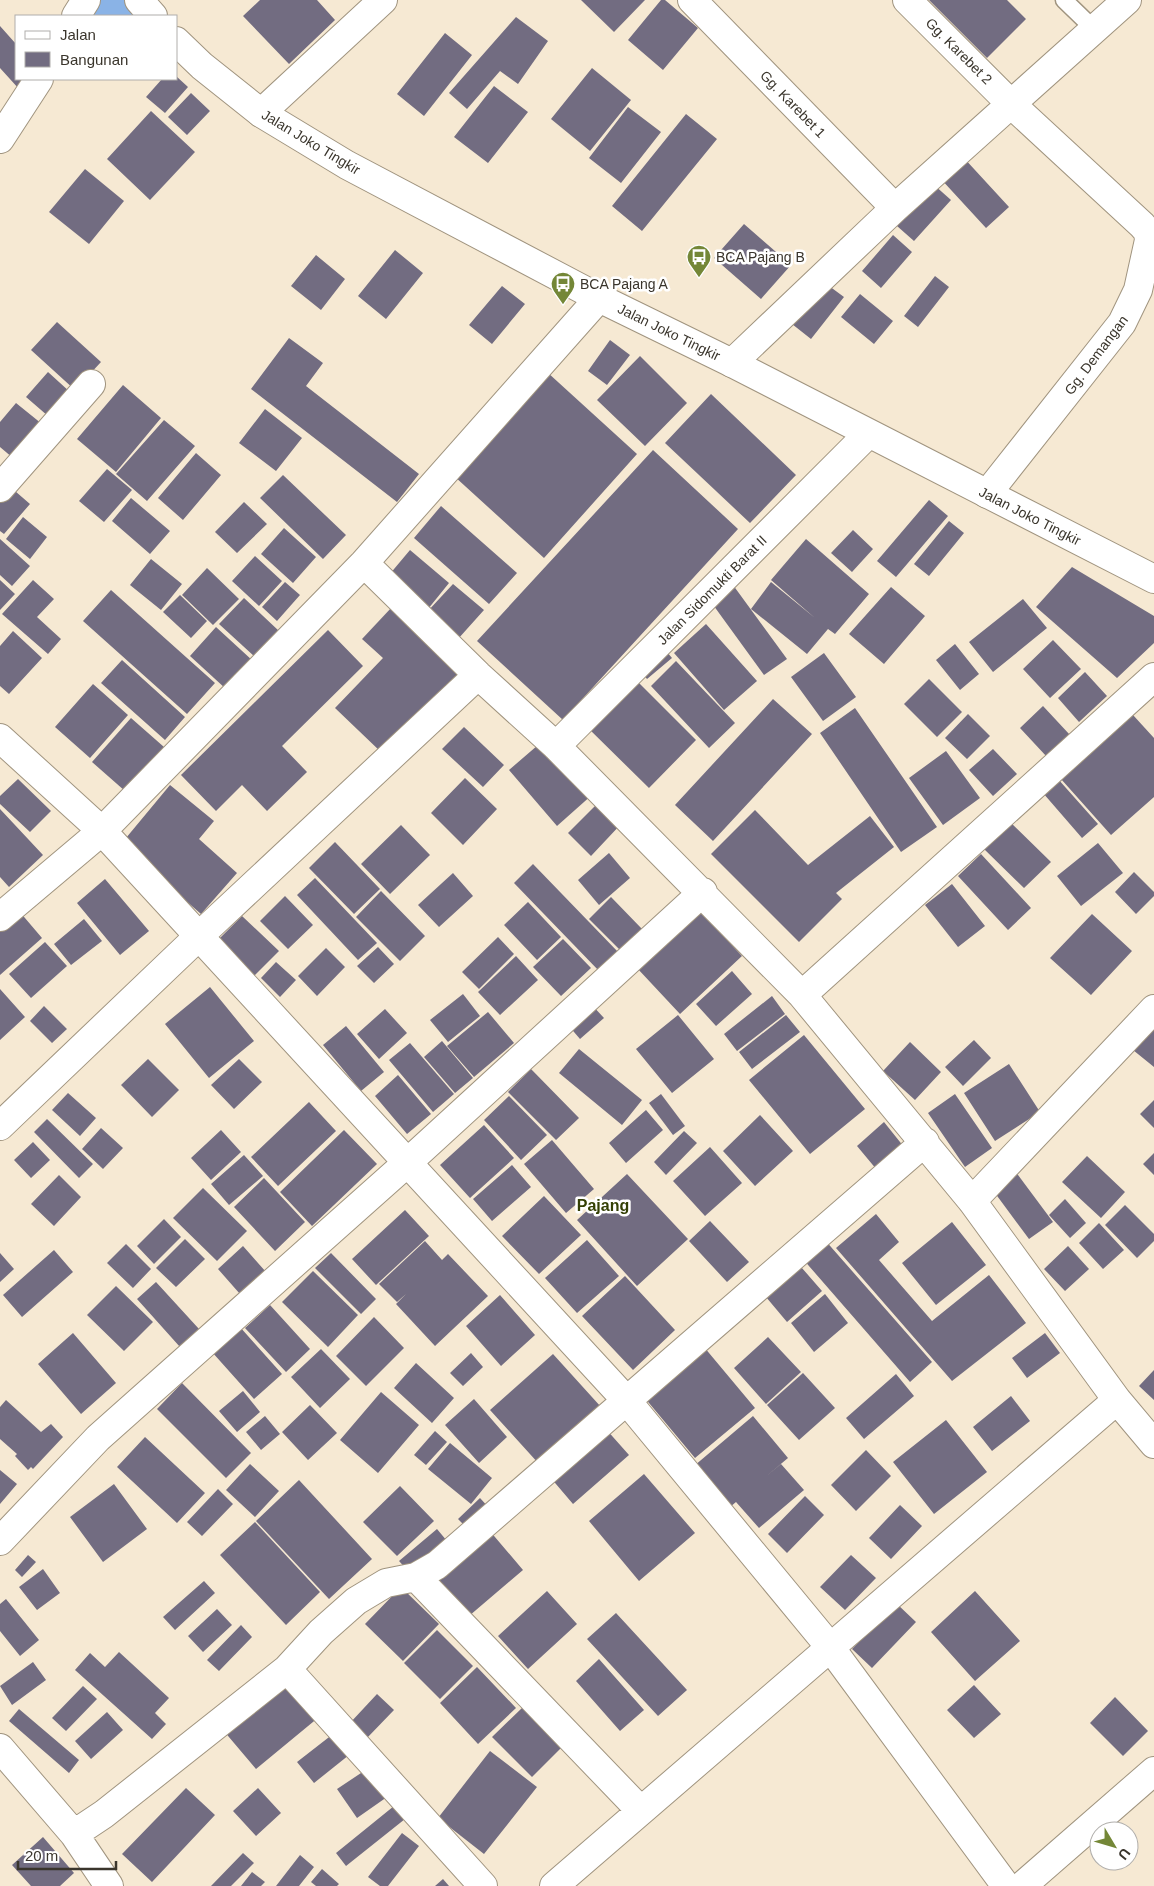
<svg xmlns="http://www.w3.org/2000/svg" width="1154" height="1886" viewBox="0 0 1154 1886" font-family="Helvetica,sans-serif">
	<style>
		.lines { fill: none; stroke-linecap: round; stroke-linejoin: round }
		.river { stroke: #8ab3e6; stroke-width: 59 }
		.building { fill: #726c81 }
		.lane-casing { stroke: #a0947f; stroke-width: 19 }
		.street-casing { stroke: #a0947f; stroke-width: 30 }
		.secondary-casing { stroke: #a0947f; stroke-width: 30 }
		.lane { stroke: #fff; stroke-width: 16 }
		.street { stroke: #fff; stroke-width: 28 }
		.secondary { stroke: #fff; stroke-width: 28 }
		.labels { text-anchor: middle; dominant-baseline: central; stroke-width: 5; stroke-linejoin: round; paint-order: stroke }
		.street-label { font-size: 14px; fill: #3a352c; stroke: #fff }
		.poi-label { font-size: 14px; fill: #3a352c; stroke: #fff; text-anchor: start }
		.quarter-label { font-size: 16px; font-weight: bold; fill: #344005; stroke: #fff }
	</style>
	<rect width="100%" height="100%" fill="#f6e9d3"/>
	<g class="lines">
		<path class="river" d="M95 16 107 0"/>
	</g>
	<path class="building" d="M260 0H317L335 20 289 64 243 16Z
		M581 0H645L614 32Z
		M661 0H665L698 28 663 70 628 40Z
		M929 0H1007L1026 19 987 58Z
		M516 17 548 41 518 84 500 71 467 109 449 93Z
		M0 26 16 44V79H31L19 89 0 68Z
		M445 33 472 55 424 116 397 94Z
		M592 68 631 100 590 151 551 119Z
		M176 76 188 87 165 113 146 97 162 79H176Z
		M494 86 528 112 488 163 454 137Z
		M191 93 210 111 187 135 168 117Z
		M628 107 661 132 621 183 589 158Z
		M151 111 195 152 150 200 107 159Z
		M686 114 717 139 642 231 612 206Z
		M963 157 1009 207 986 228 940 178Z
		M85 169 124 201 89 244 49 212Z
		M933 184 951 200 914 241 897 226Z
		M744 224 791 265 761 299 714 258Z
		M893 235 912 252 881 288 862 271Z
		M395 250 423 273 386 319 358 296Z
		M316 255 345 279 321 310 291 286Z
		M935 276 949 287 918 327 904 316Z
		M825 283 844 297 811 339 792 324Z
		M502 286 525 304 492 344 469 325Z
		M860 294 893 321 874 344 841 317Z
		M57 322 101 362 75 390 31 350Z
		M289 338 323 363 306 386 419 474 397 502 251 389Z
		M610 340 630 355 607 385 588 371Z
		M640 356 687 403 645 446 597 400Z
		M48 372 70 392 48 416 26 397Z
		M547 372 637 454 544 558 454 476Z
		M123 385 161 418 116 472 77 439Z
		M711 394 796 475 750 523 665 443Z
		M16 403 42 424 13 458 0 447V422Z
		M265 409 302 438 276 471 239 443Z
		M164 420 195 446 147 501 116 474Z
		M653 450 738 529 563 720 477 641Z
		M196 453 221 475 183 520 158 498Z
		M107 469 132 490 104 522 79 501Z
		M283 475 346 535 323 559 260 498Z
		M8 485 30 504 4 534 0 531V494Z
		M131 498 170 531 150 554 112 521Z
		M929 500 948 516 896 577 877 561Z
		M244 502 267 524 237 553 215 532Z
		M441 506 517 573 489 604 414 538Z
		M23 517 47 537 30 559 6 539Z
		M949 521 964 533 929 576 914 564Z
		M284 528 316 557 293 583 261 554Z
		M853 530 873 549 852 572 831 553Z
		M0 539 30 566 12 586 0 575Z
		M806 539 869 594 835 634 828 629 807 654 751 609 771 582 815 618 771 580Z
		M410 550 449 583 428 609 389 575Z
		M255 556 282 581 259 606 232 581Z
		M151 559 182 584 161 610 130 585Z
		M1072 567 1154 616V643L1117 678 1036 607Z
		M207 568 239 599 213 625 182 595Z
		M0 580 15 594 0 610Z
		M33 580 54 599 37 617 61 639 48 654 2 614Z
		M285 582 300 595 277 621 262 607Z
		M453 584 484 610 458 639 427 612Z
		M733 585 787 659 764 675 711 602Z
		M891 587 925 616 884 664 849 634Z
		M111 590 215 683 187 714 83 621Z
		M180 595 207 621 191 638 163 612Z
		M244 598 279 631 255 657 219 624Z
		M1023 599 1047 628 993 672 969 642Z
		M392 607 461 672 382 753 335 708 383 658 362 639Z
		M706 624 757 681 724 710 674 653Z
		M216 627 253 661 226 689 190 656Z
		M328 630 363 666 282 746 307 772 267 811 242 785 216 811 181 775Z
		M13 631 42 658 9 694 0 686V646Z
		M1053 640 1081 669 1050 698 1023 669Z
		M955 644 979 674 960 690 936 660Z
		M662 646 672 658 647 679 637 667Z
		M824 653 856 697 823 721 791 677Z
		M122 660 185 717 165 740 101 683Z
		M676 661 735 723 709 748 651 686Z
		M1085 672 1107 696 1079 722 1058 698Z
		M635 679 696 740 649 788 587 727Z
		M929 679 962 712 937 737 904 704Z
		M93 684 128 715 90 758 55 727Z
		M773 699 812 734 713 841 675 805Z
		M1043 706 1070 735 1047 757 1020 728Z
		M855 708 937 827 901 852 820 733Z
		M968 714 990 736 967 759 945 738Z
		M1133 715 1154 738V797L1111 835 1061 779Z
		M131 718 164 747 125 791 92 762Z
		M464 727 504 765 483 787 442 749Z
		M545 739 593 794 557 826 509 770Z
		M993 749 1017 774 993 796 969 770Z
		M946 751 980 798 943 825 909 778Z
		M465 778 497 809 463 845 431 813Z
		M18 779 51 811 30 832 0 804V796Z
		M1058 779 1098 824 1082 838 1043 793Z
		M170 785 214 821 199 839 237 873 201 914 121 844Z
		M600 801 622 823 591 856 568 833Z
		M0 809 43 855 9 887 0 877Z
		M755 810 808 865 870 816 894 847 836 893 842 899 799 942 711 854Z
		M1010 822 1051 862 1024 888 984 849Z
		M401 825 430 855 390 894 361 864Z
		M335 842 380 889 354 914 309 868Z
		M1098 843 1123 873 1081 906 1057 876Z
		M609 853 630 878 599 905 578 880Z
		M981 854 1031 908 1008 930 958 876Z
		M533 864 619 953 600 972 514 883Z
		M1134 872 1154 892V896L1136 914 1115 892Z
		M453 873 473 896 439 927 418 905Z
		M315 878 377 943 358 960 297 895Z
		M105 879 149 931 120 955 77 903Z
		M952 884 985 926 958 947 925 905Z
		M381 891 425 936 400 961 356 917Z
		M285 896 313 925 288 949 260 921Z
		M611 897 643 930 621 951 589 919Z
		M528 902 561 937 537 960 504 925Z
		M698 909 742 956 680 1014 637 968Z
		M19 911 42 938 0 975V928Z
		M1092 914 1132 951 1091 995 1050 958Z
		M242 916 279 951 250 980 214 944Z
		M84 919 102 941 71 965 54 944Z
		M498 937 514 954 479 989 462 972Z
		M563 939 591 968 561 996 533 967Z
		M45 942 67 966 31 998 9 974Z
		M378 947 394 964 374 983 357 966Z
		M326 948 345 967 317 996 298 976Z
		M516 956 538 980 500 1015 478 992Z
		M276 962 296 980 280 997 261 978Z
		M732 971 752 994 716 1026 696 1004Z
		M210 987 254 1041 209 1078 165 1024Z
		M0 989 25 1017 0 1040Z
		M463 994 480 1016 448 1042 430 1020Z
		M772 996 785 1014 737 1051 724 1034Z
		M591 1004 604 1018 580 1039 568 1025Z
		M44 1006 67 1029 52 1043 30 1021Z
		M385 1009 407 1033 379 1059 357 1034Z
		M488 1012 514 1043 474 1077 447 1046Z
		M678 1015 714 1059 672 1093 636 1049Z
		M786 1015 800 1032 752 1069 739 1052Z
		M1154 1025V1067L1133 1050Z
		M346 1026 384 1072 361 1091 323 1045Z
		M804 1035 865 1109 810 1154 749 1080Z
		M974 1040 991 1058 963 1086 945 1067Z
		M442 1041 473 1078 455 1093 424 1057Z
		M910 1042 941 1072 915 1100 883 1071Z
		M410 1043 454 1094 433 1112 389 1060Z
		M579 1049 642 1100 622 1125 559 1073Z
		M148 1059 179 1090 152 1117 121 1085Z
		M239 1059 262 1082 234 1109 211 1085Z
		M1009 1064 1040 1112 995 1141 964 1093Z
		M531 1069 579 1118 556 1140 508 1092Z
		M398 1075 431 1114 407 1134 375 1096Z
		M68 1093 96 1118 80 1136 52 1110Z
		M661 1094 685 1126 673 1135 649 1103Z
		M955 1094 992 1148 965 1167 928 1113Z
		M509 1096 547 1135 521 1160 484 1120Z
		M1154 1100V1128L1140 1114Z
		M309 1102 336 1131 278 1186 251 1157Z
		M646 1110 663 1130 626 1163 609 1143Z
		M760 1115 793 1151 755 1186 723 1151Z
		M47 1119 93 1164 79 1178 34 1132Z
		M884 1122 904 1147 877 1170 857 1146Z
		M484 1125 514 1158 470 1198 440 1165Z
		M101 1128 123 1148 103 1169 82 1149Z
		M221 1130 241 1152 211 1180 191 1158Z
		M344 1130 377 1164 312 1226 280 1192Z
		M684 1131 697 1143 666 1175 654 1162Z
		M552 1140 594 1189 566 1213 524 1164Z
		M33 1142 50 1160 31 1178 14 1160Z
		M710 1147 742 1183 705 1216 673 1181Z
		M1154 1153V1175L1143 1164Z
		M244 1155 263 1176 229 1205 211 1184Z
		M1087 1156 1125 1192 1101 1218 1062 1182Z
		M512 1165 531 1187 492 1221 473 1199Z
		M1015 1171 1053 1222 1029 1239 992 1189Z
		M627 1174 688 1239 637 1286 577 1220Z
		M59 1175 81 1197 54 1226 31 1204Z
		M264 1178 305 1222 275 1251 234 1207Z
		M203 1188 247 1231 217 1261 173 1218Z
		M544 1196 581 1235 539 1274 502 1236Z
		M1065 1199 1086 1223 1070 1238 1049 1215Z
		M1125 1205 1154 1234V1241L1137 1258 1105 1225Z
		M405 1210 429 1236 376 1285 352 1259Z
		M876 1214 899 1242 879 1260 932 1321 989 1275 1026 1323 952 1381 836 1248Z
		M164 1219 181 1237 154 1264 137 1246Z
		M710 1221 749 1262 727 1282 689 1241Z
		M952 1222 986 1265 936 1305 902 1263Z
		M1099 1223 1124 1250 1103 1269 1079 1243Z
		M185 1239 205 1259 176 1287 156 1268Z
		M824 1239 932 1362 910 1382 802 1258Z
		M587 1240 619 1276 577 1313 545 1278Z
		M425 1241 442 1260 448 1254 488 1296 435 1346 396 1304 406 1294 397 1302 379 1284Z
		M126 1244 151 1269 133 1288 107 1263Z
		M243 1246 266 1272 240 1294 218 1269Z
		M1068 1246 1089 1269 1065 1291 1044 1269Z
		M54 1250 73 1272 22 1317 3 1295Z
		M0 1253 14 1269 0 1282Z
		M331 1253 376 1299 361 1314 315 1268Z
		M795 1260 822 1291 787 1322 761 1291Z
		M313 1271 358 1315 328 1347 282 1302Z
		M625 1276 675 1330 633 1370 582 1316Z
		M156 1282 199 1329 180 1347 137 1299Z
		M116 1286 153 1322 124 1351 87 1315Z
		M825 1294 848 1323 814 1352 791 1323Z
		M500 1295 535 1335 501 1366 466 1326Z
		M270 1305 310 1349 286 1372 245 1328Z
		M374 1317 404 1348 366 1386 336 1356Z
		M240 1327 282 1374 254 1399 212 1352Z
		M73 1333 116 1383 81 1414 38 1364Z
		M1045 1333 1060 1353 1027 1378 1012 1358Z
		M768 1337 801 1372 766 1404 734 1368Z
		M704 1347 755 1408 695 1458 644 1397Z
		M321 1349 350 1379 320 1408 291 1377Z
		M471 1353 483 1367 463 1386 450 1373Z
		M553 1354 601 1407 539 1464 490 1410Z
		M416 1363 454 1398 432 1423 394 1388Z
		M1154 1370V1400L1139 1386Z
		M803 1373 835 1408 799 1440 767 1405Z
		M896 1374 914 1396 864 1439 846 1418Z
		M182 1383 251 1453 226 1478 157 1409Z
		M243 1391 260 1412 237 1432 219 1411Z
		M381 1392 419 1425 378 1473 340 1440Z
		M1011 1396 1030 1421 992 1451 973 1427Z
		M474 1399 507 1437 479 1463 445 1425Z
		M6 1400 41 1432 51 1424 63 1437 33 1469 31 1467 28 1470 15 1456 17 1454 0 1439V1407Z
		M310 1405 337 1433 308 1460 282 1432Z
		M265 1416 280 1434 261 1450 246 1432Z
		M753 1416 788 1458 764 1478 781 1464 804 1490 759 1528 736 1502 730 1507 694 1466Z
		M946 1420 987 1472 934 1514 893 1462Z
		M605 1428 629 1455 573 1504 550 1477Z
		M435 1431 447 1442 426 1465 414 1455Z
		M145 1437 205 1493 177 1523 117 1467Z
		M450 1443 492 1478 471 1504 428 1469Z
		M866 1450 891 1476 856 1511 831 1485Z
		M250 1464 279 1491 255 1517 226 1490Z
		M0 1470 17 1484 0 1504Z
		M644 1474 695 1533 639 1581 589 1521Z
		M299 1480 372 1559 329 1599 256 1521Z
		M114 1484 147 1529 103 1562 70 1517Z
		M400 1486 434 1521 397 1556 363 1522Z
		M218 1489 233 1504 202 1536 187 1522Z
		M805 1496 824 1515 787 1553 768 1534Z
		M480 1498 490 1509 468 1529 458 1519Z
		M900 1505 922 1526 891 1559 869 1538Z
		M255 1522 320 1592 286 1625 220 1555Z
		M437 1529 447 1541 410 1573 399 1561Z
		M489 1530 523 1570 469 1616 435 1576Z
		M28 1555 36 1562 22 1577 15 1570Z
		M851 1555 876 1578 845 1610 820 1587Z
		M43 1569 60 1593 37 1610 19 1587Z
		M204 1581 215 1593 175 1630 163 1617Z
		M401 1587 439 1624 403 1661 365 1624Z
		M547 1591 577 1624 528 1669 498 1636Z
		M975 1591 1020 1641 975 1681 931 1632Z
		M6 1599 39 1640 20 1656 0 1631V1604Z
		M896 1603 916 1622 872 1668 852 1649Z
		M217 1609 232 1625 203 1652 188 1636Z
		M616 1613 687 1690 658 1716 587 1639Z
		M241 1625 252 1637 219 1671 207 1660Z
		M437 1630 473 1666 440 1699 404 1663Z
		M119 1652 169 1698 155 1713 166 1724 152 1739 75 1670 90 1653 105 1667Z
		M599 1659 644 1710 620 1731 576 1681Z
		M33 1662 46 1680 12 1705 0 1686Z
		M477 1667 516 1708 478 1744 440 1703Z
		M287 1677 319 1717 256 1769 223 1730Z
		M974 1685 1001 1714 974 1738 947 1710Z
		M83 1686 97 1699 66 1731 52 1718Z
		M377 1694 394 1710 367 1738 350 1723Z
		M1115 1697 1148 1731 1123 1756 1090 1723Z
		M522 1708 561 1748 532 1777 492 1737Z
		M19 1709 79 1760 69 1773 9 1721Z
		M107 1712 123 1730 91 1759 75 1741Z
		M333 1734 349 1755 314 1783 297 1762Z
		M490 1751 537 1787 484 1854 438 1818Z
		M367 1769 387 1797 357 1818 337 1789Z
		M186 1788 215 1815 152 1882 122 1854Z
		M258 1788 281 1813 256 1836 233 1811Z
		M394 1806 405 1819 346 1866 336 1853Z
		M402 1833 419 1846 388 1886H380L368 1877Z
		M43 1837 74 1873 60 1886H31L12 1865Z
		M243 1853 254 1863 231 1886H211Z
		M300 1855 314 1867 299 1886H276Z
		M322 1869 339 1884 337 1886H316L311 1882Z
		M252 1872 265 1882 261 1886H241Z
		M443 1879 449 1886H435Z"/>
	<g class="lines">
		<defs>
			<path id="lane" d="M1064 0 1094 29"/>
			<path id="street" d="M692 0 895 208
				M907 0 1010 103 1142 225 1148 232 1149 240 1138 290 1122 323 987 494
				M76 16 86 0
				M261 113 383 0
				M0 139 39 79
				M732 363 895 208 1127 0
				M0 488 91 384
				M364 563 478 675 556 746 802 995 972 1201 1117 1400 1154 1444
				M0 738 102 831 627 1401 830 1647 1006 1886
				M556 746 868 434
				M0 917 102 831 364 563 599 298
				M802 995 1154 677
				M0 1126 199 936 478 675
				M972 1201 1154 1009
				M0 1541 98 1438 407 1163 703 892
				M416 1577 437 1565 925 1142
				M287 1669 483 1886
				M0 1748 74 1834 109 1886
				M74 1834 104 1814 287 1669 321 1632 356 1601 386 1583 416 1577 641 1811
				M554 1886 1117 1400
				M1022 1886 1154 1771"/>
			<path id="secondary" d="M139 0 153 16
				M176 41 202 66 261 113 347 165 599 298 732 363 1154 579"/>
		</defs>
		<use href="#lane" class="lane-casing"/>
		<use href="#street" class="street-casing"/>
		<use href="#secondary" class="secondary-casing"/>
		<use href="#lane" class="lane"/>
		<use href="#street" class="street"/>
		<use href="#secondary" class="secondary"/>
	</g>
	<defs>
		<symbol id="bus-pin" viewBox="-11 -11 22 30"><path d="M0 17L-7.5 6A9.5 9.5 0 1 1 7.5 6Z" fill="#748737" stroke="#fff"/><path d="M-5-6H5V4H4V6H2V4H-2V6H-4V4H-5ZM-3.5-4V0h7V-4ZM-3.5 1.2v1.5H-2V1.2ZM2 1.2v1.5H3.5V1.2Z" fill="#fff"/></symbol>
	</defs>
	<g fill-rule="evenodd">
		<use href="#bus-pin" x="685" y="243" width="28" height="38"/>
		<use href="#bus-pin" x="549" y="270" width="28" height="38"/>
	</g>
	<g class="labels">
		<g class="street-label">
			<text transform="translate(959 51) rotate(45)">Gg. Karebet 2</text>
			<text transform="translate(793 104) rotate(46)">Gg. Karebet 1</text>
			<text transform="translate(311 142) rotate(31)">Jalan Joko Tingkir</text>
			<text transform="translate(669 332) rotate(26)">Jalan Joko Tingkir</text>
			<text transform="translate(1096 355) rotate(-53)">Gg. Demangan</text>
			<text transform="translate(1030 516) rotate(27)">Jalan Joko Tingkir</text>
			<text transform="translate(712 590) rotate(-45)">Jalan Sidomukti Barat II</text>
		</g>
		<g class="poi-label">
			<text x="716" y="257">BCA Pajang B</text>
			<text x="580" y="284">BCA Pajang A</text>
		</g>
		<g class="quarter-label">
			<text x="603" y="1205">Pajang</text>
		</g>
	</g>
	<rect x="15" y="15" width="162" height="65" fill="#ffffff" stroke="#b0aeab"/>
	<rect x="25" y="31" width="25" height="8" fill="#ffffff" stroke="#b0aeab"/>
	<text x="60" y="40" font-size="15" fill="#3a352c">Jalan</text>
	<rect x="25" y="52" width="25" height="15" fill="#726c81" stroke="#b0aeab"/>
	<text x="60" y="65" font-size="15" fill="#3a352c">Bangunan</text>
	<g transform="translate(1114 1846) rotate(128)"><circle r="24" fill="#ffffff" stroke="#b0aeab"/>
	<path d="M0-4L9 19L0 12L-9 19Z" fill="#748737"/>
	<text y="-8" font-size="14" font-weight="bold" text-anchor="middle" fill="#3a352c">U</text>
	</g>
	<path d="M18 1861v8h98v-8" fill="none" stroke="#3a352c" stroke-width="2.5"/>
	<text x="25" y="1861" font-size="15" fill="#3a352c" stroke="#ffffff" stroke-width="4" paint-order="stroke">20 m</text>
</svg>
